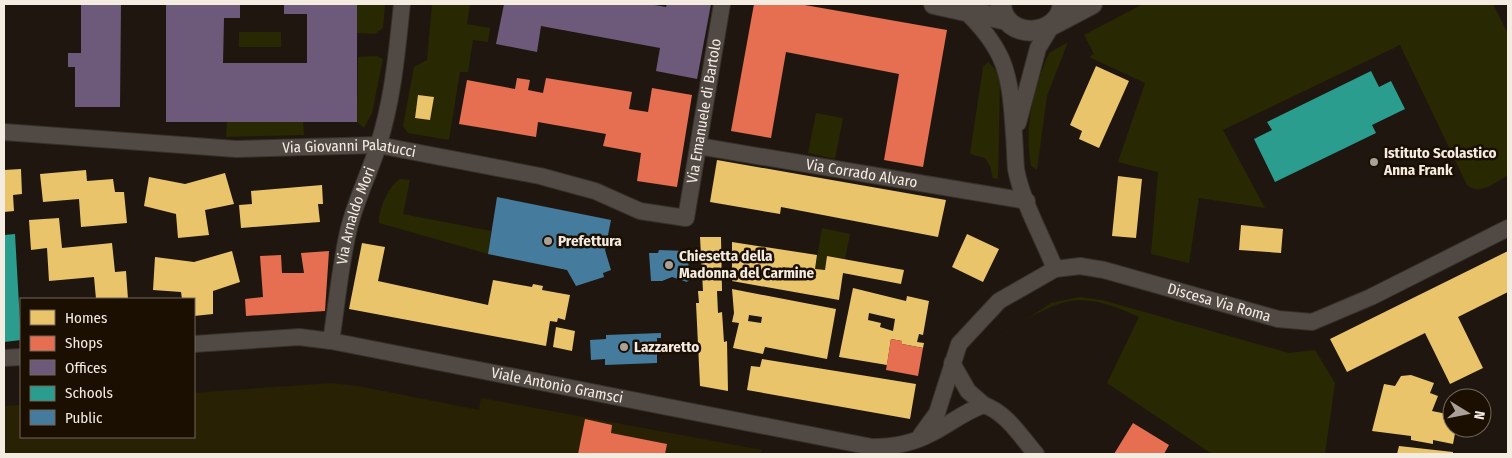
<svg xmlns="http://www.w3.org/2000/svg" width="1512" height="458" viewBox="0 0 1512 458" font-family="'Fira Sans Condensed',sans-serif">
	<style>
		.green { fill: #282802 }
		.sand { fill: #292103 }
		.homes { fill: #e9c46a; fill-rule: evenodd }
		.shops { fill: #e76f51 }
		.offices { fill: #6d597a }
		.schools { fill: #2a9d8f }
		.public { fill: #457b9d }
		.lines { fill: none; stroke-linecap: round; stroke-linejoin: round }
		.minor-casing { stroke: #37312c; stroke-width: 18 }
		.tertiary-casing { stroke: #37312c; stroke-width: 22 }
		.minor { stroke: #514a44; stroke-width: 16 }
		.tertiary { stroke: #514a44; stroke-width: 20 }
		.poi-dot { fill: #a9a198; stroke: #1b0f02; stroke-width: 2 }
		.labels { text-anchor: middle; dominant-baseline: central; stroke-width: 5; stroke-linejoin: round; paint-order: stroke }
		.street-label { font-size: 15px; fill: #f4ebe1; stroke: #1b0f02 }
		.poi-label { font-size: 15px; font-weight: bold; fill: #f4ebe1; stroke: #1b0f02; text-anchor: start }
	</style>
	<rect width="100%" height="100%" fill="#1f170f"/>
	<path class="green" d="M357 4H385L383 28 375 34 357 33Z
		M432 4H470L467 24 490 28 488 42 473 40 468 72H460L449 140 408 133 403 126 414 67 427 60Z
		M1143 4H1493L1508 34V175C1495 183 1480 196 1467 185L1400 45 1223 130 1265 208 1199 198 1189 263 1151 254 1158 172 1118 162 1145 83 1089 57 1094 54 1084 35Z
		M239 32H281V47H239Z
		M1068 42 1047 96 1037 170 1031 166C1024 126 1033 90 1049 53Z
		M377 56 383 59 372 113 364 128 357 122 358 57Z
		M988 62 996 70 1000 83 998 179 993 178 990 166 985 158 970 154 983 67Z
		M816 113 843 118 835 159 808 153Z
		M227 122H303L304 135 226 137Z
		M400 179 410 180 403 214 491 231 488 254 379 223C378 211 389 185 400 179Z
		M822 228 850 234 845 259 827 256 825 270 815 269Z
		M1079 297 1102 300 1289 353 1315 350 1335 383 1325 454H1212L1107 383 1139 317C1122 309 1099 300 1080 300 1051 300 1013 328 989 344L1051 303Z"/>
	<path class="sand" d="M331 383 358 386 479 410 481 398 762 450 761 454H4V406L21 405V437H194V393Z"/>
	<path class="homes" d="M1096 66 1129 81 1099 148 1079 139 1082 131 1070 125Z
		M418 95 434 97 430 120 415 118Z
		M717 160 946 200 938 237 781 207 780 214 710 202Z
		M21 169 22 194 13 195 14 211 4 212V170Z
		M86 170 87 181 113 179 115 192H124L127 223 81 227 79 199 43 202 40 174Z
		M225 173 234 204 205 210 209 235 178 238 176 214 144 206 149 177 185 184Z
		M1118 176 1142 179 1136 238 1112 236Z
		M322 185 323 204H318L320 222 241 228 239 205 252 204 251 191Z
		M59 218 62 248 112 243 115 272 126 271 128 299H96L94 277 49 281 47 248 31 250 29 220Z
		M1241 225 1283 229 1281 253 1239 250Z
		M967 234 999 249 983 282 952 267Z
		M700 237H721L722 291H717L718 313 722 312 724 342 727 341 728 391 700 386 696 303H699L698 291H703Z
		M732 242 817 255 815 269 825 270 827 256 904 270 901 284 843 273 839 300 732 281Z
		M362 243 385 247 378 281 488 305 493 280 532 287 533 284 543 286 542 290 570 295 565 320 558 318 557 322 550 321 546 346 349 309Z
		M232 251 240 282 213 291V314L194 316V299H182L181 292 153 290 155 257 194 262Z
		M1508 251V292L1458 317 1483 368 1450 384 1425 333 1347 372 1330 339Z
		M853 288 906 301 907 296 929 301 923 335 919 334 917 342 924 343 923 348 902 344V341L891 339 887 365 839 357ZM869 313 895 319 893 331 880 327 881 323 868 320Z
		M732 289 836 309 827 359 765 347 763 354 733 348 739 323 732 322 734 313ZM749 315 762 317 761 323 748 321Z
		M556 327 575 331 572 351 553 347Z
		M762 359 916 384 910 419 747 390 751 366 760 367Z
		M1411 375 1434 383 1430 393 1438 396 1432 411 1452 415V428H1456L1453 444 1433 440V444L1411 440V436L1372 431 1384 384 1395 386 1401 376Z
		M1399 446 1453 452V454H1397Z"/>
	<path class="shops" d="M754 4H799L947 30 923 167 884 160 899 74 786 52 771 138 731 131Z
		M517 78 530 80 528 90 543 93 546 78 632 92 629 109 648 112 652 88 692 95 677 187 637 181 641 153 603 146 606 134 538 122 536 137 459 124 467 80 515 89Z
		M329 251 325 311 246 316 245 299 263 297 260 256 281 255 282 273H304L301 253Z
		M891 339 902 341V344L923 348 918 376 886 370Z
		M585 419 612 425 611 433 667 444 665 454H578Z
		M1133 423 1169 445 1164 454H1114Z"/>
	<path class="offices" d="M81 4H121L120 107H75V67H68V53H81Z
		M166 4H240V18H224L223 63H307V14H284V4H357V122H166Z
		M504 4H649L666 7 667 4H711L697 79 656 71 660 48 541 26 537 52 496 44Z"/>
	<path class="schools" d="M1371 71 1379 87 1391 81 1405 109 1372 125 1376 133 1275 182 1254 139 1272 130 1267 122Z
		M15 234 21 340 4 342V235Z"/>
	<path class="public" d="M497 197 611 220 605 250 611 270 603 273 604 277 576 286 567 270 488 254Z
		M659 250 687 251 690 279 687 282 672 277 662 281H651L649 253H658Z
		M661 333V338H657V363L605 365V359L591 360 590 340 606 339V335Z"/>
	<g class="lines">
		<defs>
			<g id="minor">
				<path d="M963 9C1008 51 1010 76 1014 135 1015 146 1015 158 1016 169 1022 202 1043 238 1055 269"/>
				<path d="M1018 123 1038 48 1052 25"/>
				<path id="s1" d="M4 132 236 149 378 145 540 176 595 191 640 211 686 218 722 4"/>
				<path id="s2" d="M698 146 1027 201"/>
				<path id="s3" d="M331 341C337 304 340 265 349 228 356 200 369 174 378 146 393 100 397 51 402 4"/>
				<path id="s4" d="M194 344 299 337 331 341 872 447C892 447 914 443 932 433 950 424 965 411 984 405 1007 413 1021 437 1036 454"/>
				<path d="M4 358 21 357"/>
				<path d="M952 363 968 391 984 405"/>
				<path id="s5" d="M921 435 937 413 959 344 999 301 1055 269 1080 266 1104 270 1278 319 1312 322 1371 297 1508 228"/>
			</g>
			<path id="tertiary" d="M934 4 1007 20
				M1001 4C1003 40 1059 39 1063 4
				M1052 25 1092 4"/>
		</defs>
		<use href="#minor" class="minor-casing"/>
		<use href="#tertiary" class="tertiary-casing"/>
		<use href="#minor" class="minor"/>
		<use href="#tertiary" class="tertiary"/>
	</g>
	<g class="poi-dot">
		<circle cx="1374" cy="162" r="5"/>
		<circle cx="548" cy="241" r="5"/>
		<circle cx="669" cy="265" r="5"/>
		<circle cx="624" cy="347" r="5"/>
	</g>
	<g class="labels">
		<g class="street-label">
			<text stroke="none"><textPath href="#s1" startOffset="801">Via Emanuele di Bartolo</textPath></text>
			<text stroke="none"><textPath href="#s1" startOffset="346">Via Giovanni Palatucci</textPath></text>
			<text stroke="none"><textPath href="#s2" startOffset="166">Via Corrado Alvaro</textPath></text>
			<text stroke="none"><textPath href="#s3" startOffset="128">Via Arnaldo Mori</textPath></text>
			<text stroke="none"><textPath href="#s5" startOffset="392">Discesa Via Roma</textPath></text>
			<text stroke="none"><textPath href="#s4" startOffset="368">Viale Antonio Gramsci</textPath></text>
		</g>
		<g class="poi-label">
			<text x="1384" y="153">Istituto Scolastico<tspan x="1384" dy="17">Anna Frank</tspan></text>
			<text x="558" y="241">Prefettura</text>
			<text x="679" y="256">Chiesetta della<tspan x="679" dy="17">Madonna del Carmine</tspan></text>
			<text x="634" y="347">Lazzaretto</text>
		</g>
	</g>
	<rect width="1512" height="458" fill="none" stroke="#f4ebe1" stroke-width="10"/>
	<rect x="20" y="298" width="175" height="140" fill="#1b0f02" stroke="#72675b"/>
	<rect x="30" y="310" width="25" height="15" fill="#e9c46a" stroke="#72675b"/>
	<text x="65" y="323" font-size="15" fill="#f4ebe1">Homes</text>
	<rect x="30" y="336" width="25" height="15" fill="#e76f51" stroke="#72675b"/>
	<text x="65" y="348" font-size="15" fill="#f4ebe1">Shops</text>
	<rect x="30" y="360" width="25" height="15" fill="#6d597a" stroke="#72675b"/>
	<text x="65" y="373" font-size="15" fill="#f4ebe1">Offices</text>
	<rect x="30" y="386" width="25" height="15" fill="#2a9d8f" stroke="#72675b"/>
	<text x="65" y="398" font-size="15" fill="#f4ebe1">Schools</text>
	<rect x="30" y="410" width="25" height="15" fill="#457b9d" stroke="#72675b"/>
	<text x="65" y="423" font-size="15" fill="#f4ebe1">Public</text>
	<g transform="translate(1467 413) rotate(100)"><circle r="24" fill="#1b0f02" stroke="#72675b"/>
	<path d="M0-4L9 19L0 12L-9 19Z" fill="#a9a198"/>
	<text y="-8" font-size="14" font-weight="bold" text-anchor="middle" fill="#f4ebe1">N</text>
	</g>
</svg>
